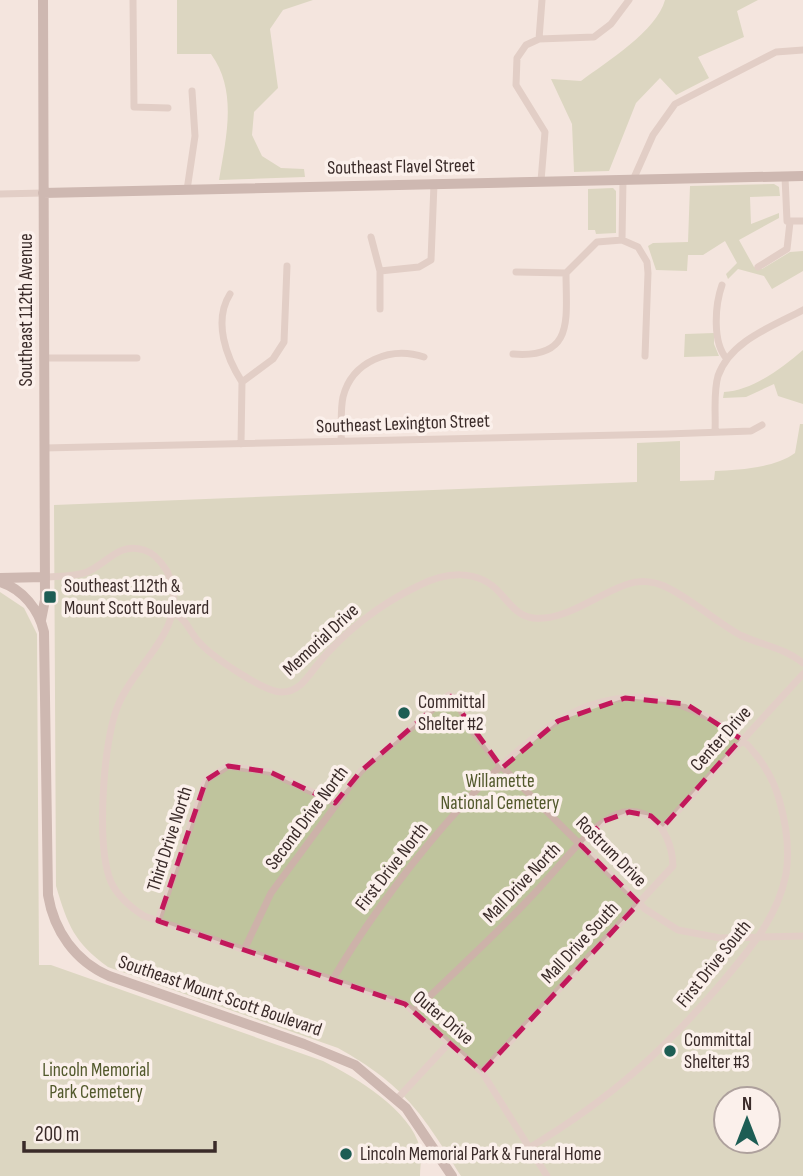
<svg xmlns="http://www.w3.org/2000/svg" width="803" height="1176" viewBox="0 0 803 1176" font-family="'Sofia Sans Condensed',sans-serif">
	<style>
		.green { fill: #bfc49d; fill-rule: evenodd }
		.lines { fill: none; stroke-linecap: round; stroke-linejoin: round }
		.street { stroke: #cdb2a9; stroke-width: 7 }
		.secondary { stroke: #a0807a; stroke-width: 10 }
		.marked { fill: none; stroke: #c2185b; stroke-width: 5; stroke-dasharray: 14 9; stroke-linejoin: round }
		.poi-dot { fill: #1d5d54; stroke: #fbf0eb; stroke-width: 2.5 }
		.labels { text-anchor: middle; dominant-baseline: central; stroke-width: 7; stroke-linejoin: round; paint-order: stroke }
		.street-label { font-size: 19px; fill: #3a2b29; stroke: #fbf0eb }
		.poi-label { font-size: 19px; fill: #3a2b29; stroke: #fbf0eb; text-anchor: start }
		.park-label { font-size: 19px; fill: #52592c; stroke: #fbf0eb }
	</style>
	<rect width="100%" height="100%" fill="#f4e5de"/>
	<path class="green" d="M177 0H313L283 10 270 29 278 88 254 112 252 135 262 156 281 168 304 169 305 177 219 180C226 138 238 91 211 54H177Z
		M665 0H758L737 11 744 37 698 57 709 78 676 95 660 78 636 103 609 171 574 172 572 124 551 79 581 81C606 62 657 31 665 0Z
		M774 184 779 187 780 196 750 197 751 224 779 213V218L739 240 754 267 762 269 790 252 803 251V271L772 289 764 276 738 269 728 279 726 274 737 263 725 241 703 255H688L687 271 656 270 648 246 653 243 688 242 690 186Z
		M613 188 616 191V233L596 234 595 230H588V189Z
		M714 333V344L719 356 684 357 685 334Z
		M803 350V404L778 396 774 384 746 397 723 398 724 392C752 391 782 368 803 350Z
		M800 424H803V1176H461C422 1113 404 1085 338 1048L108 967C74 942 68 926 56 886L54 505 637 482V443L680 441V481L714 480 715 471C738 470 775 468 795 453ZM726 1099H768V1141H726Z
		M0 592 24 608 37 634 39 965H51L323 1061C355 1077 411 1110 420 1148 422 1156 420 1168 420 1176H0Z"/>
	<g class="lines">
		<path class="street" d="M133 0 134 107 168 108
			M539 39 542 0
			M785 177 787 221H803
			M633 180 653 135 675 104 776 52 803 50
			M541 181 545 132 516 85 517 58 526 45 539 39 594 37 611 24 629 0
			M187 190 195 136 192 91
			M0 194 43 193
			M371 237 380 271V309
			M622 240 623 180
			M758 267 787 249 790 222
			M380 271 419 267 431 260 434 184
			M516 272 566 273
			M722 285C715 305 712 343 727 359
			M230 294C213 321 226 357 242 382
			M513 354C575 359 566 319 566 273L597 242 622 240 638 247 647 262 648 273 645 356
			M43 358H137
			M715 432C716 414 713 393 718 376 730 341 773 326 803 310
			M341 441C342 427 340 411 343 397 352 361 391 346 424 357
			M241 444 242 382 273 359 284 342 287 266
			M44 448 667 434 751 431 762 425
			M45 577C58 576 75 577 87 572 108 563 118 542 144 550 154 553 162 563 167 571 194 626 135 661 117 708 103 744 96 846 111 882 118 897 130 907 144 916L405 1004 482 1072 547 1176
			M174 613C189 621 189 633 201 644 213 657 265 693 282 692 300 692 308 676 318 664 344 632 380 604 418 586 445 572 478 568 500 593 510 604 518 616 533 618 565 622 599 593 628 584 639 580 653 581 664 586 691 598 714 621 740 635 761 645 785 648 803 663
			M663 827 803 674
			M158 921 206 780 228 766 270 772 335 803
			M244 950 271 893 361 771 449 695 454 697 471 729 499 764 645 909 678 930 720 938 803 936
			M333 979C379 899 501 738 588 706 640 688 675 699 721 724 748 739 771 770 779 799 786 823 790 849 786 874 778 916 751 948 724 980 663 1052 610 1099 529 1148
			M414 1011C453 974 492 938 529 899 551 877 579 839 603 822 642 794 672 827 673 866L482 1072
			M397 1099 449 1043"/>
		<path class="secondary" d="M43 193 803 176
			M0 578 45 577
			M0 582C23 589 39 610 44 632L48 895C54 931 75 961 109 976L304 1044 355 1065 406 1108 452 1176
			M41 620 45 600 43 0"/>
	</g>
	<path d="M0 0H803V1176H0ZM449 695 502 768 558 721 625 698 686 704 741 739 663 827 651 816 629 812 604 821 581 845 639 903 482 1072 405 1004 158 921 206 780 228 766 270 772 335 803 361 771Z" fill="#f4e5de" fill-opacity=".55" fill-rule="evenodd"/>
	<path class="marked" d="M449 695 502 768 558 721 625 698 686 704 741 739 663 827 651 816 629 812 604 821 581 845 639 903 482 1072 405 1004 158 921 206 780 228 766 270 772 335 803 361 771Z"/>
	<g class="poi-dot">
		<rect x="43" y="590" width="14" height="14" rx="3.5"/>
		<circle cx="404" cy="713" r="7"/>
		<circle cx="670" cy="1051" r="7"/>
		<circle cx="346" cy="1154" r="7"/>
	</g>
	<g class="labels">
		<g class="street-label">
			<text transform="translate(401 167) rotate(-1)">Southeast Flavel Street</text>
			<text transform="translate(26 310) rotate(-90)">Southeast 112th Avenue</text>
			<text transform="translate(403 424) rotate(-2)">Southeast Lexington Street</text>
			<text transform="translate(321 640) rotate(-43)">Memorial Drive</text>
			<text transform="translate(721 739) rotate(-48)">Center Drive</text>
			<text transform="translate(307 818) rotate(-53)">Second Drive North</text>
			<text transform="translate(170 839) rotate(-72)">Third Drive North</text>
			<text transform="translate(611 852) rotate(45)">Rostrum Drive</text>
			<text transform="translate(392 867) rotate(-52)">First Drive North</text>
			<text transform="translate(522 883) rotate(-46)">Mall Drive North</text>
			<text transform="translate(580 943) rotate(-47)">Mall Drive South</text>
			<text transform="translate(714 964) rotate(-51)">First Drive South</text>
			<text transform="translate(220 996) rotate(19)">Southeast Mount Scott Boulevard</text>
			<text transform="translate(443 1018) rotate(40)">Outer Drive</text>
		</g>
		<g class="poi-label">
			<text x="64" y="586">Southeast 112th &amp;<tspan x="64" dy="22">Mount Scott Boulevard</tspan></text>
			<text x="418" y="702">Committal<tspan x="418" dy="22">Shelter #2</tspan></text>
			<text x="684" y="1040">Committal<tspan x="684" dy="22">Shelter #3</tspan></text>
			<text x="360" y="1154">Lincoln Memorial Park &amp; Funeral Home</text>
		</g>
		<g class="park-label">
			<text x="500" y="781">Willamette<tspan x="500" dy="22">National Cemetery</tspan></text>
			<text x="96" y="1070">Lincoln Memorial<tspan x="96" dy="22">Park Cemetery</tspan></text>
		</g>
	</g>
	<g transform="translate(747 1120)"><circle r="33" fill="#fbf0eb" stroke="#aea19d" stroke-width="2"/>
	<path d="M0-5L12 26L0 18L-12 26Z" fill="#1d5d54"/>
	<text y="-10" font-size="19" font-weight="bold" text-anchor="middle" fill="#3a2b29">N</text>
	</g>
	<path d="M24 1141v10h191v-10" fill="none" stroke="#3a2b29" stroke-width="3.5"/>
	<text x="35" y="1141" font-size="21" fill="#3a2b29" stroke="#fbf0eb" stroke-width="5" paint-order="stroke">200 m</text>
</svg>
